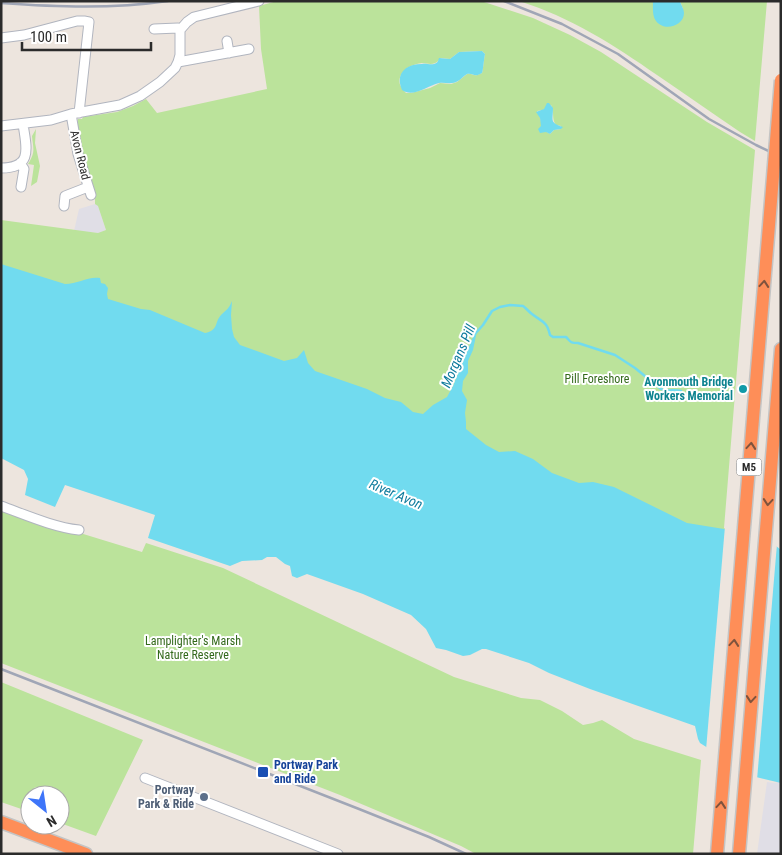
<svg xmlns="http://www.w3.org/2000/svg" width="782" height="855" viewBox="0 0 782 855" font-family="'Roboto Condensed',sans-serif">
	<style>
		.industrial { fill: #e0dee6 }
		.green { fill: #bbe39b; fill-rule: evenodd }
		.water { fill: #71dbef }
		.pier { fill: #ede5de }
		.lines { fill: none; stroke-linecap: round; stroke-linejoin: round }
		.stream { stroke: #71dbef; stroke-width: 2.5 }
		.minor-casing { stroke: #b1b5bf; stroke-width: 11 }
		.highway-casing { stroke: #c4c4c4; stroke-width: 15 }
		.minor { stroke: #fff; stroke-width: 9 }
		.highway { stroke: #fe8e58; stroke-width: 12 }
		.rail { stroke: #a0a6b6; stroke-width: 2.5 }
		.highway-bridge-casing { stroke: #c4c4c4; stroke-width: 15; stroke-linecap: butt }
		.highway-bridge { stroke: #fe8e58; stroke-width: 12 }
		.oneway { stroke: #7f533d }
		.culture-dot { fill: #0f9aa8; stroke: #fff; stroke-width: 2 }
		.transit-dot { fill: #1a4fb4; stroke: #fff; stroke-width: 2 }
		.service-dot { fill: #5c6f8a; stroke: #fff; stroke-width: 2 }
		.labels { text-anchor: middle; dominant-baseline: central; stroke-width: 4; stroke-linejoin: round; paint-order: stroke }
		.shield { fill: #fff; stroke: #6b6b6b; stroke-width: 1 }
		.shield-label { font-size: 11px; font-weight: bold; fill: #2b2b2b }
		.street-label { font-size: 12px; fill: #2b2b2b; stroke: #fff }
		.park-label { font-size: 12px; fill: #33691b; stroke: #fff }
		.culture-label { font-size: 12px; font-weight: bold; fill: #0d838f; stroke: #fff; text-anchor: end }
		.transit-label { font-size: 12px; font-weight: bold; fill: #164399; stroke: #fff; text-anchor: start }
		.service-label { font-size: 12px; font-weight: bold; fill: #4e5e75; stroke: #fff; text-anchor: end }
		.water-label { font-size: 14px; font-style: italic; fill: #0e7b9d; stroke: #fff }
	</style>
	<rect width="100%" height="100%" fill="#ede5de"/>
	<path class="industrial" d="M95 204 98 205 106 230 99 233 74 231 79 209Z
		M781 781V854H757L767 782 775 783Z"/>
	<path class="green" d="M277 1H481L533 18 570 35 601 52 707 122 755 150 724 528 781 550 517 515 448 402 433 418 1 322V220L98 233 106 230 98 206 95 204V195L82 154 77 124 78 119H82L83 117 117 112 133 106 146 99 157 113 267 89 261 49 259 6ZM482 51 485 54C484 58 483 70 482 73 473 78 474 73 467 74L457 82 451 84 440 83 430 88 411 93H406C401 87 397 83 401 75 405 67 414 64 422 63 426 63 431 65 435 63 437 63 439 59 441 58L450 59 459 52ZM551 105C555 112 551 118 556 125L561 126V129L554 130 550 134C544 131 543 128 541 122 541 118 538 114 537 111L543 110Z
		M519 1H653V11L683 9 680 1H767L755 141 740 132C712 113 685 94 657 75 614 45 570 17 519 1Z
		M36 129 35 143 40 166 37 182 31 186 34 165 28 164C36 152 33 148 32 136Z
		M1 511 32 522 80 533 142 552 146 543 223 568 454 677 521 698 540 700 562 711 583 725 593 723 602 720 634 739 701 760 693 854H476L461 846 340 795 1 663Z
		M1 682 143 740 96 836 60 823V795H30V812L1 802Z"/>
	<path class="water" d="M653 1H680C681 5 684 9 684 13 684 26 664 32 656 21 652 16 653 7 653 1Z
		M482 51 485 54C484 58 483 71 482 73 474 78 474 73 467 74 463 76 462 79 458 81 452 85 445 82 439 83 427 86 413 98 402 90 395 74 405 64 422 64 425 63 430 65 434 64 438 63 438 61 439 58L450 59 459 52Z
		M547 103H549L553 108C553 121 549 122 563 127L561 129 554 130 550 134 546 132 540 133 538 129 541 126 540 118 536 112 544 109Z
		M1 264 65 284C78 284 88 276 100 278L101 283 105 284 108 288 107 294 108 299 141 309 150 310 205 333C219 330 214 323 221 315 227 309 228 310 232 301L231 315 232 329 234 337 240 345 284 361 297 358 304 350 308 363 315 371 367 389 385 398 401 402 413 412 423 414 433 405 447 397 453 386 475 332 477 331 473 350 468 361V373L463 381 462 391 467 400 465 413 466 422V429L486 445 499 452 515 451 533 459 552 473 579 483 593 482 614 487 687 523 724 529 750 538 775 545 781 550V783L752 776 700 743 698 739 695 726 590 689 549 673 529 663 486 649H482L470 655 463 656 446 650 436 648 426 629 411 615 363 594 307 574 297 578 292 576 290 566 285 564 276 557H267L262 560 242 561 230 566 148 538 155 515 65 485 55 507 25 495 28 479 24 470 1 458Z"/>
	<path class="pier" d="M725 526 777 544 757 780 751 778 706 750Z"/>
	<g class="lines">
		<path class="stream" d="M475 334 483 325 492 311 500 307 510 305 523 306C526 308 529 312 532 314 542 322 547 321 550 335L553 337H566C571 342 570 343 578 343L615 355 635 368 661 389C667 392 674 389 681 391"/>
		<defs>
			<path id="minor" d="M154 29 178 28 180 30
				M180 30 187 22 194 17 259 1
				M1 38 24 35 77 21H84L89 22 79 113
				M227 41 229 53
				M178 62 249 49
				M71 114 78 154 91 195
				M1 126 51 120 71 114 120 105 140 96 160 82 175 68 178 62 180 55V30
				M20 163 24 169 21 187
				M1 168C34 168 26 146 23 124
				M64 206 65 196 88 187
				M1 506C26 515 53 527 79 530
				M145 778 338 854"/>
			<path id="highway" d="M1 822 86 854
				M739 854 781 349"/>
		</defs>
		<use href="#minor" class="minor-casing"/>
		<use href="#highway" class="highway-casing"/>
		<use href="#minor" class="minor"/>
		<use href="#highway" class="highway"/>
		<path class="rail" d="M504 1 562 24 618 54 709 119 756 145 781 157
			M1 3C57 7 113 9 168 1
			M1 669 359 809 429 837 466 854"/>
		<defs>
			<path id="highway-bridge" d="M717 854 781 80"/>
		</defs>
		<use href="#highway-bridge" class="highway-bridge-casing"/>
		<use href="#highway-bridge" class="highway-bridge"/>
	</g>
	<defs><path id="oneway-chevron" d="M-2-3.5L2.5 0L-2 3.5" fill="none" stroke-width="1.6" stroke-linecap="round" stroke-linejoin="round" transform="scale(1.25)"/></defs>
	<g class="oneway">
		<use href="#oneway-chevron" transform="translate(764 284) rotate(-85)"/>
		<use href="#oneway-chevron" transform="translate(751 446) rotate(-85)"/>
		<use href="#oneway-chevron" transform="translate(768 502) rotate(95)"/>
		<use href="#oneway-chevron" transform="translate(734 643) rotate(-85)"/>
		<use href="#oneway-chevron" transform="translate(751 699) rotate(95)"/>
		<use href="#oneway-chevron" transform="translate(721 805) rotate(-85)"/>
	</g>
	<circle class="culture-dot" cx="743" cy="389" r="5"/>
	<rect class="transit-dot" x="257" y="766" width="12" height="12" rx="2.5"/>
	<circle class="service-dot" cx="204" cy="797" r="5"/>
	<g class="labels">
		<rect class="shield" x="736.5" y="458.5" width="25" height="17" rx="4"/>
		<g class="shield-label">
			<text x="749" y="467">M5</text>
		</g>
		<g class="street-label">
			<text transform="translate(80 155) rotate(76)">Avon Road</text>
		</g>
		<g class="park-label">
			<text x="597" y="379">Pill Foreshore</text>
			<text x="193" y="641">Lamplighter's Marsh<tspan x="193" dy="14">Nature Reserve</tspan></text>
		</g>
		<g class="culture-label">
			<text x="733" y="382">Avonmouth Bridge<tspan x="733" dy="14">Workers Memorial</tspan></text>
		</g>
		<g class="transit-label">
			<text x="274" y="765">Portway Park<tspan x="274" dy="14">and Ride</tspan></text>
		</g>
		<g class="service-label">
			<text x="194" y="790">Portway<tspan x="194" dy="14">Park &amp; Ride</tspan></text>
		</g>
		<g class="water-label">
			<text transform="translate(458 356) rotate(-67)">Morgans Pill</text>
			<text transform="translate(396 494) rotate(23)">River Avon</text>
		</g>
	</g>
	<rect width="782" height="855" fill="none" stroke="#2b2b2b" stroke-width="5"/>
	<g transform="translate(45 810) rotate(150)"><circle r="24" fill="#ffffff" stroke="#aaaaaa"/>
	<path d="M0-4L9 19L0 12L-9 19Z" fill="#3e75f9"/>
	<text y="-8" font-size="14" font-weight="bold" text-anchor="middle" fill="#2b2b2b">N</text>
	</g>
	<path d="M22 42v8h129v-8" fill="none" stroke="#2b2b2b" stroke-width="2.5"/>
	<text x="30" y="42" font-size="15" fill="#2b2b2b" stroke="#ffffff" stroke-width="4" paint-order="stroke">100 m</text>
</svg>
